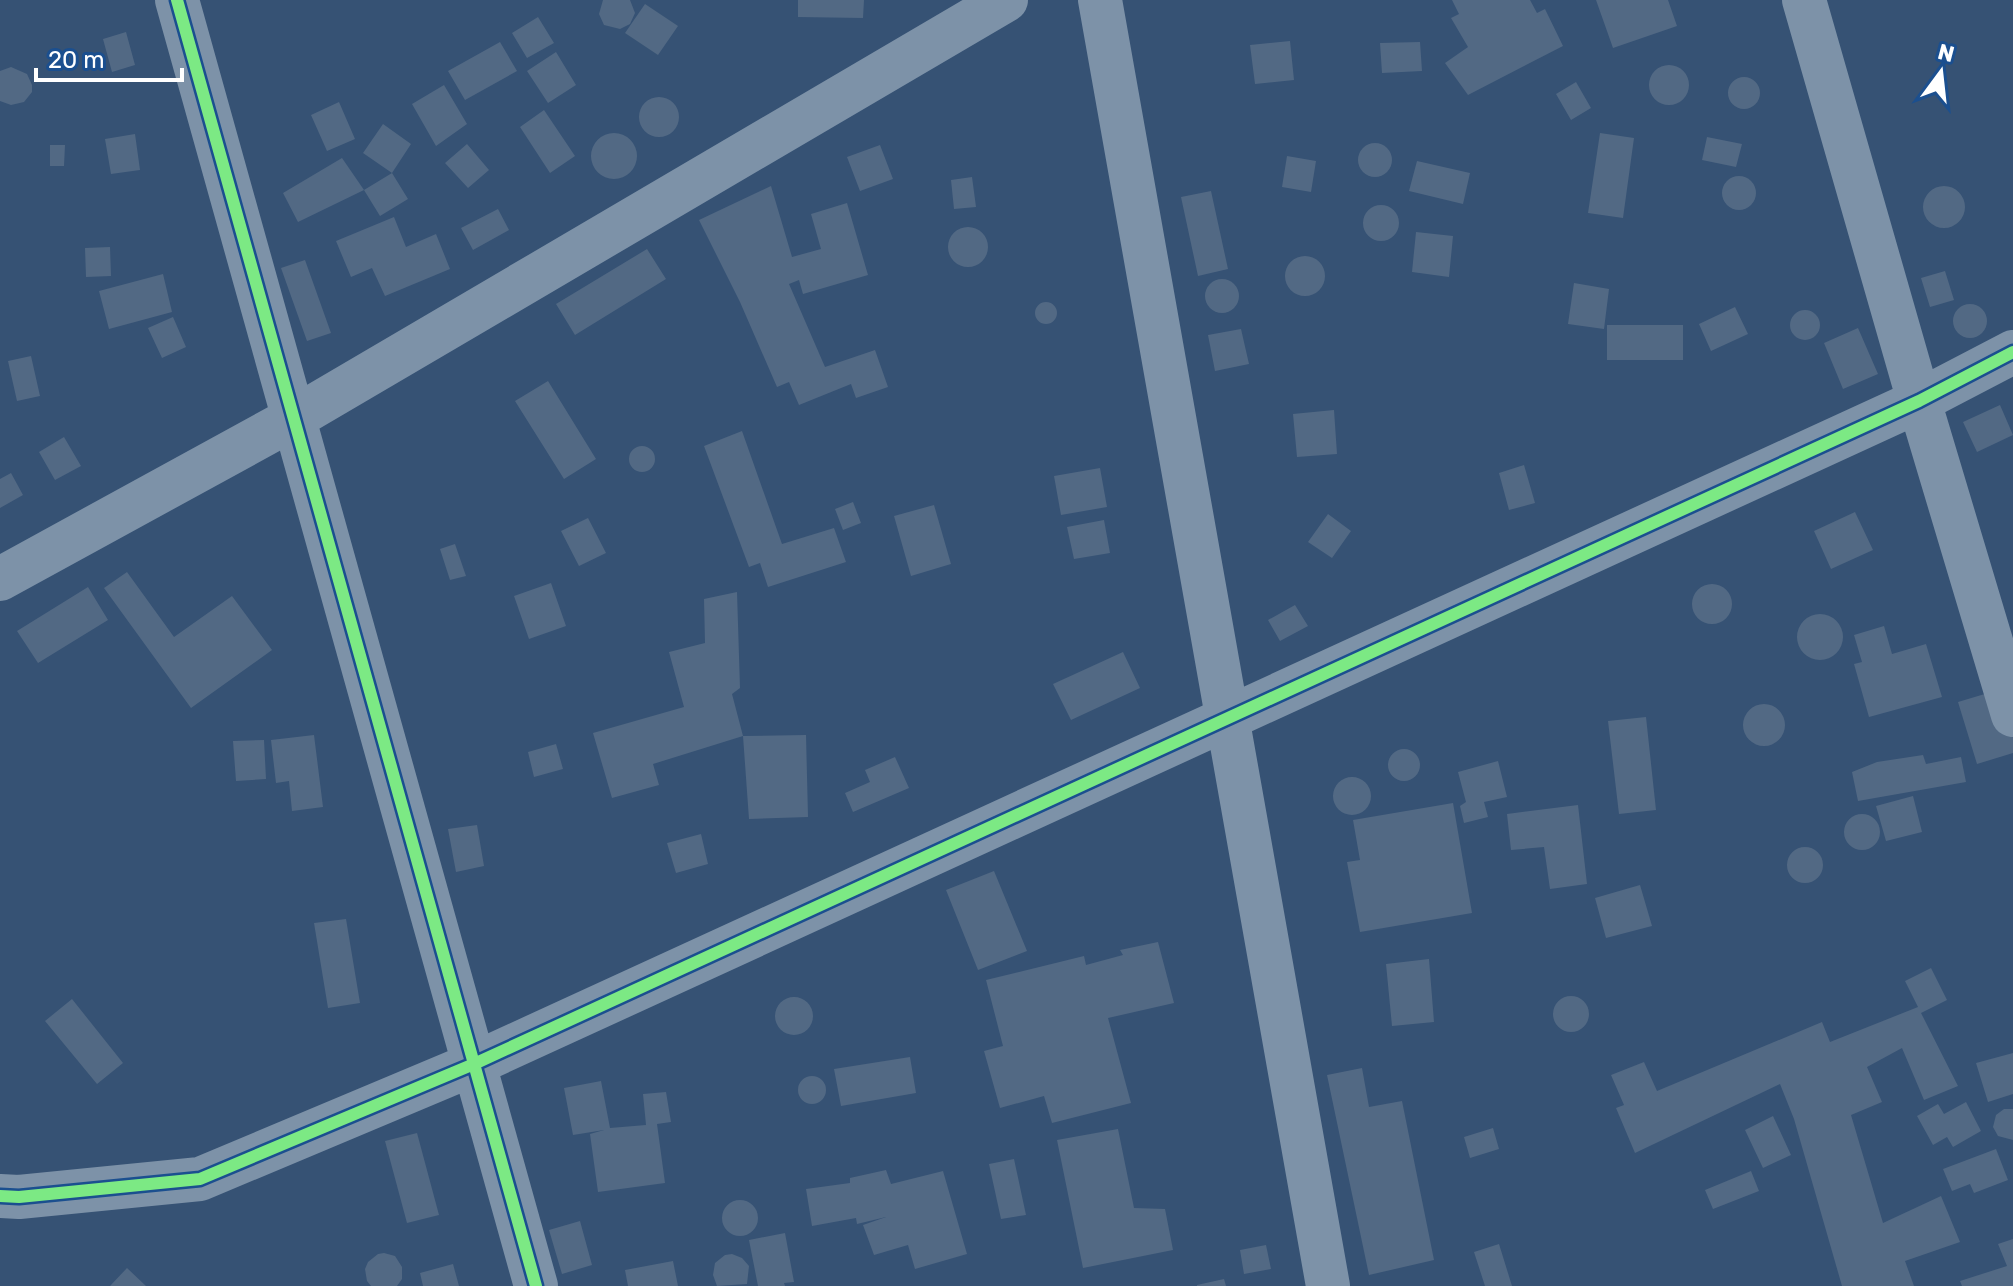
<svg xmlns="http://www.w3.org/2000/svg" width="2013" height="1286" viewBox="0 0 2013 1286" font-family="Rubik,sans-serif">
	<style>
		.building { fill: #526984 }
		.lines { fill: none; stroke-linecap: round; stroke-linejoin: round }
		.street { stroke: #7d92a8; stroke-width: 44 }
		.cycleway-casing { stroke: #1b4f8f; stroke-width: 17 }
		.cycleway { stroke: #7ce984; stroke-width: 12 }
	</style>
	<rect width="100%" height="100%" fill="#365274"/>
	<path class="building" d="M603 0H630L635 13 630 24 620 29 604 25 599 14Z
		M798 0H864L863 18 798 17Z
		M1452 0H1530L1537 13 1545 9 1563 46 1468 95 1445 63 1468 47 1451 18 1459 14Z
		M1596 0H1668L1677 26 1613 48Z
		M645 4 678 26 658 55 625 33Z
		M538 17 554 43 527 58 512 33Z
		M126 32 135 65 112 72 103 39Z
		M1290 41 1294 80 1255 84 1250 45Z
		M500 42 517 71 465 100 448 71Z
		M1420 42 1422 71 1382 73 1380 43Z
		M556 52 576 85 548 103 527 71Z
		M1649 85a20 20 0 1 1 40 0a20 20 0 1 1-40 0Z
		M11 67 27 74 32 85V92L24 102 11 105 0 101V71Z
		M1728 93a16 16 0 1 1 32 0a16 16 0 1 1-32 0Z
		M1576 82 1591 108 1571 120 1556 94Z
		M444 85 467 124 436 146 412 104Z
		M639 117a20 20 0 1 1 40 0a20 20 0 1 1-40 0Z
		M339 102 355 139 327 151 311 115Z
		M544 110 575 156 550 173 520 127Z
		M383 124 411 144 392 173 408 199 380 216 364 190 298 222 283 193 342 158 364 190 392 173 363 153Z
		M1600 133 1634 138 1623 218 1588 213Z
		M591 156a23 23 0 1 1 46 0a23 23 0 1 1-46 0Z
		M135 134 140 170 111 174 105 139Z
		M1707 137 1742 144 1736 167 1702 160Z
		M1358 160a17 17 0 1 1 34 0a17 17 0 1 1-34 0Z
		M467 144 489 170 468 188 445 163Z
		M50 145H65L64 166H50Z
		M880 145 893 179 860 191 847 157Z
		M1287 156 1316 161 1311 192 1282 187Z
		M1417 161 1470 173 1463 204 1409 191Z
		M1722 193a17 17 0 1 1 34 0a17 17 0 1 1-34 0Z
		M972 177 976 207 954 209 951 180Z
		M771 186 792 257 821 249 811 214 847 203 868 275 803 294 799 280 789 284 825 367 875 350 888 387 856 398 851 384 799 405 789 382 777 387 740 302 699 220Z
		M1923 207a21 21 0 1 1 42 0a21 21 0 1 1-42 0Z
		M1211 191 1228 269 1198 276 1181 197Z
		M1363 223a18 18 0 1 1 36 0a18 18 0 1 1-36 0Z
		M498 209 509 230 473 250 461 228Z
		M394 217 406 247 436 234 450 269 385 296 372 268 351 277 336 241Z
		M948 247a20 20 0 1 1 40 0a20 20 0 1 1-40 0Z
		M1416 232 1453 236 1449 277 1412 272Z
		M110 247 111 276 86 277 85 248Z
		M647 249 666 279 575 335 556 304Z
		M1285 276a20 20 0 1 1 40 0a20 20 0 1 1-40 0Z
		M305 260 331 333 307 341 281 268Z
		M1945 271 1954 300 1930 307 1921 278Z
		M163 274 172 312 109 329 99 291Z
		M1205 296a17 17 0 1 1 34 0a17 17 0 1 1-34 0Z
		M1574 283 1609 289 1604 329 1568 324Z
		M1035 313a11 11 0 1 1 22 0a11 11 0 1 1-22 0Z
		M1953 321a17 17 0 1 1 34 0a17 17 0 1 1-34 0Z
		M1735 307 1748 334 1711 351 1699 324Z
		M1790 325a15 15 0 1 1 30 0a15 15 0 1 1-30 0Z
		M173 317 186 347 162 358 148 328Z
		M1607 325H1683V360H1607Z
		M1858 328 1878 374 1843 389 1824 343Z
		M1241 329 1249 364 1215 371 1208 335Z
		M31 356 40 396 17 401 8 361Z
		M548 381 596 459 564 479 515 401Z
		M2000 405 2013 435 1977 452 1963 422Z
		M1334 410 1337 454 1297 457 1293 414Z
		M742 431 782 544 834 528 846 562 768 587 760 563 749 567 704 446Z
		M64 437 81 466 55 480 39 452Z
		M629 459a13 13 0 1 1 26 0a13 13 0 1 1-26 0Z
		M1524 465 1535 503 1509 510 1499 473Z
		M1100 468 1107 507 1061 515 1054 476Z
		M11 473 23 495 0 508V479Z
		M853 502 861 523 843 530 835 509Z
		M934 505 951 564 911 576 894 516Z
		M1855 512 1873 550 1831 569 1814 531Z
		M1328 514 1351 531 1332 558 1308 542Z
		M588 518 606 553 579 566 561 531Z
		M1104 520 1110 553 1074 559 1067 527Z
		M455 544 466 576 450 580 440 549Z
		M127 572 174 637 232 596 272 650 191 708 104 588Z
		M551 583 566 626 529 639 514 596Z
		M1692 604a20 20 0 1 1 40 0a20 20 0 1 1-40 0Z
		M88 587 108 620 38 663 17 631Z
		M737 592 740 688 732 694 743 736 806 735 808 817 749 819 743 736 653 764 659 785 612 798 593 733 684 707 669 652 705 643 704 599Z
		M1295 605 1308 626 1280 641 1268 620Z
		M1797 637a23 23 0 1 1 46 0a23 23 0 1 1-46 0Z
		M1884 626 1892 654 1926 644 1942 697 1869 717 1854 664 1862 662 1854 635Z
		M1123 652 1140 688 1071 720 1053 684Z
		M1998 690 2013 738V753L1977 764 1958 702Z
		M1743 725a21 21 0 1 1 42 0a21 21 0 1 1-42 0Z
		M1646 717 1656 810 1619 814 1608 721Z
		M314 735 323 807 292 811 289 781 276 783 271 740Z
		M264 740 266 779 236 781 233 741Z
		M556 744 563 769 534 777 528 752Z
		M1388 765a16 16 0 1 1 32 0a16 16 0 1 1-32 0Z
		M1923 755 1926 764 1961 757 1966 782 1858 801 1852 772 1877 762Z
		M895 757 909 788 853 812 845 793 870 782 865 770Z
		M1498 761 1507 797 1484 802 1488 817 1464 823 1460 806 1466 802 1458 772Z
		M1333 796a19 19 0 1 1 38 0a19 19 0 1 1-38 0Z
		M1913 796 1922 832 1886 841 1876 806Z
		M1453 803 1472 913 1360 932 1347 862 1360 860 1353 820Z
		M1578 805 1587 884 1550 889 1544 847 1511 850 1507 814Z
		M1844 832a18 18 0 1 1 36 0a18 18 0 1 1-36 0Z
		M477 825 484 866 456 872 448 829Z
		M701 834 708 864 676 873 667 843Z
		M1787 865a18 18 0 1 1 36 0a18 18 0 1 1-36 0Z
		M994 871 1027 951 978 970 946 890Z
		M1640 885 1652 926 1606 938 1595 898Z
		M346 919 360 1003 328 1008 314 923Z
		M1158 942 1174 1003 1108 1018 1131 1103 1052 1123 1044 1096 1000 1108 984 1051 1003 1046 986 980 1084 956 1086 965 1123 955 1120 950Z
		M1429 959 1434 1022 1392 1026 1386 964Z
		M1931 968 1947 1000 1921 1013 1958 1086 1924 1100 1902 1048 1867 1067 1882 1102 1851 1115 1883 1223 1941 1196 1960 1242 1905 1261 1914 1286H1842L1794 1119 1780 1084 1635 1153 1616 1108 1624 1105 1611 1075 1644 1062 1657 1091 1822 1022 1830 1042 1918 1007 1905 981Z
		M1553 1014a18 18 0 1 1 36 0a18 18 0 1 1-36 0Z
		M775 1016a19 19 0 1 1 38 0a19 19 0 1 1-38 0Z
		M72 999 123 1063 97 1084 45 1021Z
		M2013 1053V1094L1988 1102 1976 1063Z
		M910 1057 916 1093 841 1106 834 1069Z
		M1362 1068 1369 1107 1402 1101 1434 1260 1369 1275 1327 1075Z
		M798 1090a14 14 0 1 1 28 0a14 14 0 1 1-28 0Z
		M601 1081 610 1128 646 1125 643 1094 666 1092 671 1122 657 1124 665 1183 598 1192 590 1134 604 1130 573 1135 564 1088Z
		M1966 1102 1981 1131 1953 1147 1947 1137 1933 1145 1917 1116 1938 1104 1944 1114Z
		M2004 1109H2013V1140L1998 1136 1993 1127 1996 1115Z
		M1773 1116 1791 1155 1763 1168 1745 1130Z
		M1493 1128 1499 1149 1470 1158 1464 1137Z
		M1118 1129 1134 1208 1165 1209 1173 1250 1083 1268 1057 1140Z
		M417 1133 439 1215 407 1223 385 1141Z
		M1996 1149 2008 1180 1974 1193 1970 1184 1952 1191 1943 1169Z
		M1014 1159 1026 1215 1001 1219 989 1164Z
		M886 1170 891 1184 943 1171 967 1254 915 1269 908 1245 874 1255 863 1225 886 1217 857 1224 856 1218 812 1226 806 1189 850 1183V1178Z
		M1751 1171 1759 1191 1713 1209 1705 1190Z
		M722 1218a18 18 0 1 1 36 0a18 18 0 1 1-36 0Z
		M580 1221 592 1265 562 1274 549 1230Z
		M785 1233 794 1282 784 1283 785 1286H758L749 1240Z
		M2013 1239V1286H1962L1960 1281 2007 1266 1998 1244Z
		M1499 1244 1512 1286H1485L1474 1252Z
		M1266 1245 1271 1269 1244 1274 1240 1250Z
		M384 1253 395 1256 402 1267V1279L397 1286H371L367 1281 365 1269 368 1262 378 1254Z
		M732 1254 742 1258 749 1266 747 1284 717 1286 713 1275 715 1263 725 1255Z
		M673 1261 678 1286H628L625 1270Z
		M453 1264 459 1286H423L420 1273Z
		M127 1268 146 1286H110Z
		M1224 1279 1226 1286H1197V1285Z"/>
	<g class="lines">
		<path class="street" d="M177 0 536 1286
			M1100 0 1328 1286
			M1804 0 1919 401 2013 715
			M0 579 294 418 1006 0
			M0 1196 19 1197 200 1179 474 1064 1919 401 2013 352"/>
		<defs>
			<path id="cycleway" d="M177 0 536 1286
				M0 1196 19 1197 200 1179 474 1064 1919 401 2013 352"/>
		</defs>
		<use href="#cycleway" class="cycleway-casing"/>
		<use href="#cycleway" class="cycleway"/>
	</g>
	<g transform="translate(1941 72) rotate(15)" stroke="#1b4f8f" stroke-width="6" paint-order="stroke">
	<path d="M0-6L14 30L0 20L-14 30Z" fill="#ffffff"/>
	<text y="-12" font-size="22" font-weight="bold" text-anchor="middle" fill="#ffffff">N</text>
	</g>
	<path d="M36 68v12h146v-12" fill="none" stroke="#ffffff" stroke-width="4"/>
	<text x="48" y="68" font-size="24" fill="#ffffff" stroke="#1b4f8f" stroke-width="6" paint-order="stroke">20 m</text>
</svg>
